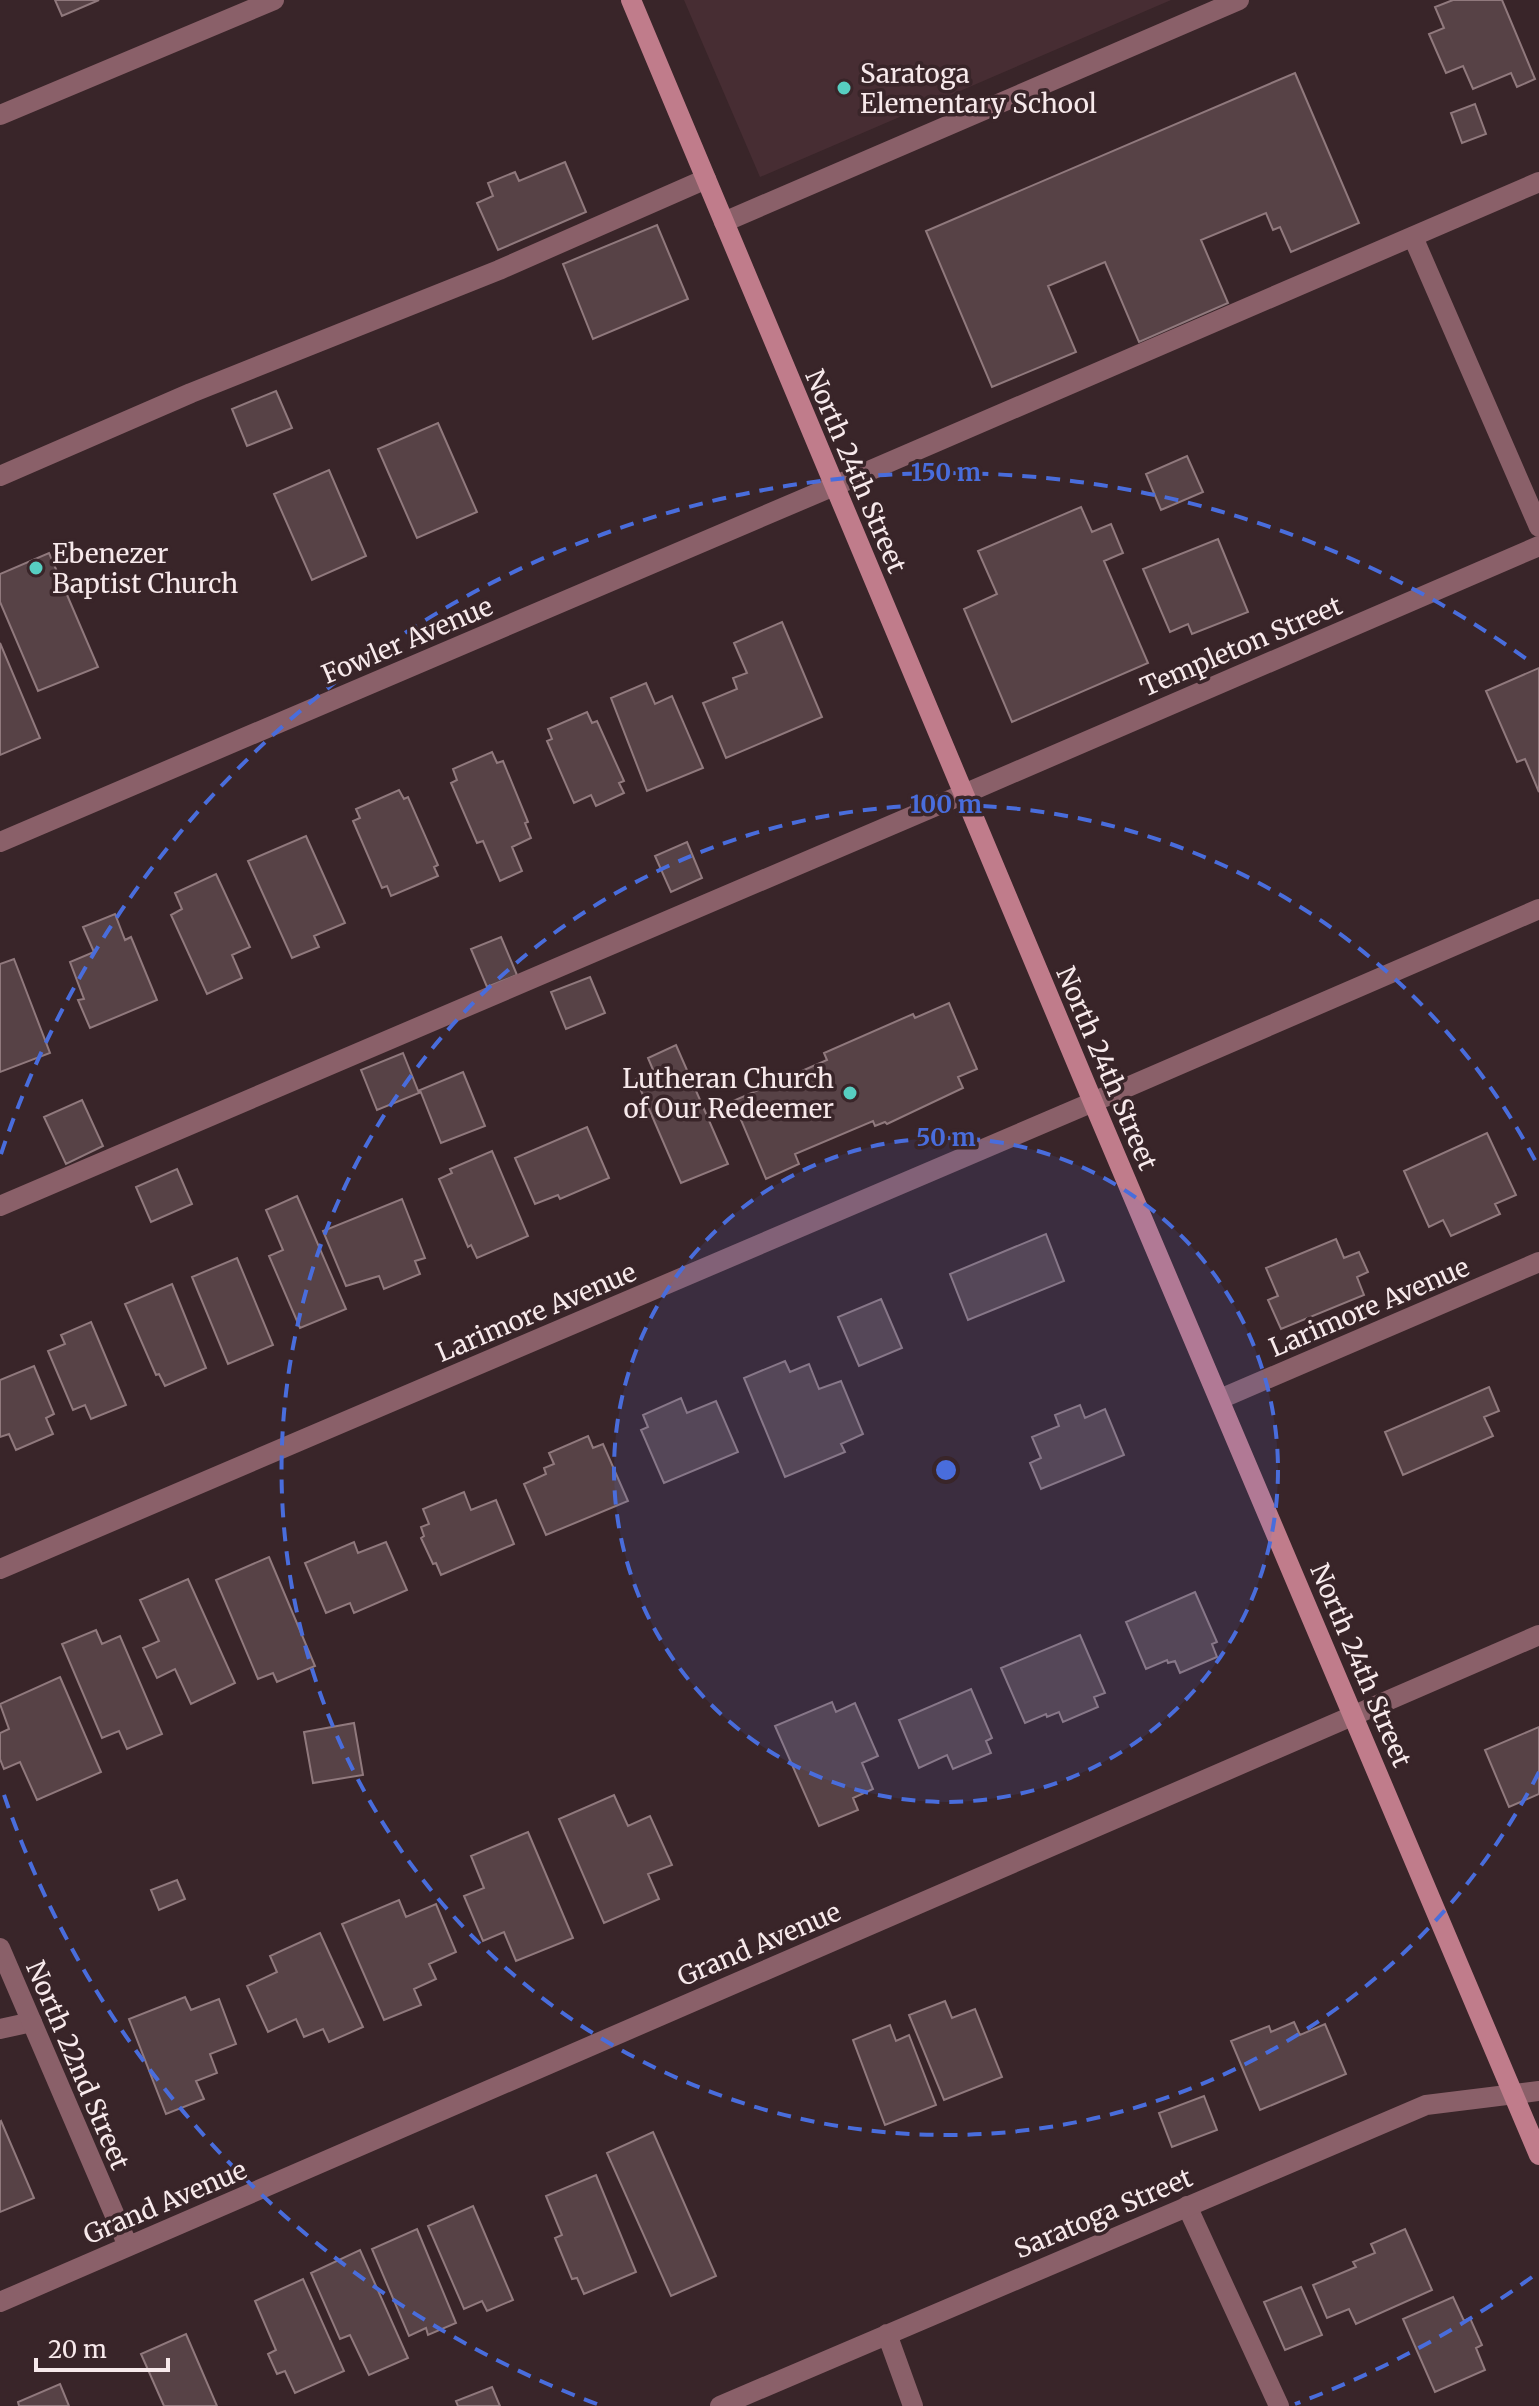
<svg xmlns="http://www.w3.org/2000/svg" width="1539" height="2406" viewBox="0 0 1539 2406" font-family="Merriweather,serif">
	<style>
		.built { fill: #472d33 }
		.building { fill: #574246; stroke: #90797d; stroke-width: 2 }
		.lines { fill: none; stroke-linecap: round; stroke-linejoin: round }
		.lane { stroke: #8a6069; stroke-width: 20 }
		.street { stroke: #8a6069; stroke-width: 20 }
		.secondary { stroke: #c07c8b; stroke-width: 20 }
		.ring { fill: none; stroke: #496ddc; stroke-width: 4; stroke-dasharray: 14 10 }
		.poi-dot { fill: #57cec1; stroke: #392529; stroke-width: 3 }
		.labels { text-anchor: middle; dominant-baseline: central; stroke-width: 7; stroke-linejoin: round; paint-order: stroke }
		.poi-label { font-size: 26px; fill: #f7e9eb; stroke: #392529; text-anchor: start }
		.street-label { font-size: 26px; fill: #f7e9eb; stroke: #392529 }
		.centre { fill: #496ddc; stroke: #392529; stroke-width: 4 }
		.ring-label { font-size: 24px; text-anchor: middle; font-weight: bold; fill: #496ddc; stroke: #392529; stroke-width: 7; stroke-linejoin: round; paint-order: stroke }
	</style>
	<rect width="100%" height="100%" fill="#392529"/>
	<path class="built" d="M684 0H1171L760 177Z"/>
	<path class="building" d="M55 0H99L62 16Z
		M1453 0H1502L1535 79 1517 87 1511 73 1473 89 1463 66 1446 73 1429 34 1444 28 1435 7Z
		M1295 73 1359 223 1291 252 1280 227 1273 230 1266 213 1201 240 1228 303 1139 342 1105 262 1048 286 1076 352 992 387 926 231Z
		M1475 104 1486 134 1462 143 1451 113Z
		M565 162 586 212 498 250 477 203 493 196 488 183 515 172 519 181Z
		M657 225 688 299 593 339 563 264Z
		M276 391 292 428 247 446 232 409Z
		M438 423 477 512 417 538 378 449Z
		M1187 456 1203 492 1161 510 1146 474Z
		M329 470 366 556 312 580 274 494Z
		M1081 507 1092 532 1111 524 1123 553 1104 561 1148 663 1012 722 964 609 997 594 978 551Z
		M1218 539 1248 612 1192 634 1188 624 1170 632 1143 569Z
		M49 553 98 667 38 691 0 602V574Z
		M782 622 822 717 726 758 703 703 737 689 733 678 747 673 734 643Z
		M0 643 40 738 0 755Z
		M1539 668V792L1525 759 1517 762 1486 691Z
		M646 683 655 704 672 696 703 768 647 791 611 698Z
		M587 712 592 723 597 721 624 781 619 783 624 793 596 806 591 795 574 803 547 741 552 739 548 729Z
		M492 752 497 763 503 761 528 822 525 823 531 838 512 847 522 871 500 881 483 841 477 843 451 783 457 780 453 769Z
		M399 790 404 799 408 797 438 865 434 867 438 876 391 896 387 886 382 888 353 821 360 818 356 809Z
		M306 836 345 923 314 936 319 947 292 958 248 861Z
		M687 842 702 878 671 892 655 856Z
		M216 874 250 947 232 955 242 978 207 994 171 915 182 909 175 893Z
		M115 914 125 940 131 937 157 1000 90 1028 78 1000 84 999 70 962 94 952 83 927Z
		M501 937 517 975 487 987 471 949Z
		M14 959 50 1053 0 1072V964Z
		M590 977 605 1013 566 1029 551 992Z
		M949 1003 977 1069 958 1077 963 1088 887 1124 885 1122 875 1126 873 1121 795 1154 799 1164 766 1179 733 1101 827 1060 824 1053 913 1014 915 1018Z
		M676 1045 728 1164 681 1183 636 1079 654 1072 648 1058Z
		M403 1053 419 1093 377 1110 361 1070Z
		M463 1072 485 1126 441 1143 420 1090Z
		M82 1100 103 1146 66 1164 44 1117Z
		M587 1127 609 1178 560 1199 558 1195 535 1204 515 1158Z
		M1487 1133 1516 1195 1495 1204 1500 1214 1451 1236 1443 1220 1429 1227 1404 1171Z
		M492 1151 528 1236 477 1258 471 1245 468 1247 439 1179 452 1173 450 1169Z
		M177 1169 192 1204 151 1222 136 1187Z
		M297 1196 346 1309 300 1328 269 1256 283 1250 266 1210Z
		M402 1199 425 1258 415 1261 420 1274 384 1289 379 1276 346 1286 323 1231Z
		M1046 1234 1064 1281 968 1320 950 1274Z
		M1336 1239 1344 1258 1359 1252 1368 1272 1357 1277 1364 1295 1281 1329 1268 1300 1278 1296 1266 1268Z
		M237 1258 273 1345 228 1364 192 1277Z
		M172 1284 206 1368 165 1386 159 1374 156 1375 125 1304Z
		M881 1299 902 1348 859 1366 838 1317Z
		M91 1322 126 1405 91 1419 85 1405 73 1410 48 1351 65 1344 61 1335Z
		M785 1361 790 1372 809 1364 819 1389 841 1381 863 1434 841 1444 845 1452 785 1477 744 1378Z
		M34 1366 54 1414 46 1418 53 1434 16 1450 9 1434 0 1437V1380Z
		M1489 1387 1499 1411 1484 1417 1493 1436 1403 1475 1385 1432Z
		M681 1398 687 1413 716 1401 738 1452 664 1483 641 1430 648 1427 643 1415Z
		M1080 1405 1085 1418 1105 1409 1124 1455 1041 1489 1030 1463 1041 1458 1032 1437 1059 1426 1055 1415Z
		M588 1436 593 1448 603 1444 628 1501 546 1535 524 1484 546 1474 544 1468 554 1464 549 1453Z
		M464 1492 471 1510 496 1500 514 1544 441 1575 436 1563 433 1564 421 1538 424 1536 421 1527 429 1524 423 1509Z
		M354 1542 358 1553 386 1542 407 1590 354 1613 350 1603 326 1613 305 1563Z
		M269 1557 315 1666 277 1682 273 1673 258 1679 216 1580Z
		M188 1579 235 1683 191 1704 175 1669 157 1678 143 1648 159 1641 140 1600Z
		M1195 1592 1217 1642 1212 1644 1217 1657 1180 1673 1175 1661 1168 1663 1167 1660 1146 1669 1126 1622Z
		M96 1630 102 1644 120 1636 162 1734 127 1749 119 1731 102 1738 62 1644Z
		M1080 1635 1105 1693 1094 1697 1098 1707 1063 1722 1059 1712 1047 1717 1046 1714 1025 1723 1001 1668Z
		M60 1677 101 1772 37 1800 20 1762 4 1769 0 1759V1733L9 1729 0 1704Z
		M971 1689 992 1738 986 1741 991 1753 953 1769 947 1755 919 1768 899 1720Z
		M832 1702 836 1712 855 1703 878 1756 862 1763 873 1789 853 1798 858 1810 819 1826 775 1726Z
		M354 1723 363 1775 313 1783 304 1732Z
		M1539 1727V1794L1509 1807 1485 1750Z
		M614 1795 628 1826 650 1816 672 1865 648 1874 659 1899 604 1923 559 1819Z
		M528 1832 573 1938 516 1961 504 1932 483 1941 464 1896 484 1888 471 1856Z
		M177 1880 185 1899 159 1910 151 1890Z
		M399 1900 406 1917 436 1904 456 1952 429 1964 436 1979 414 1989 421 2005 384 2020 342 1924Z
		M320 1933 363 2027 329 2042 323 2029 304 2037 296 2019 268 2032 247 1986 277 1972 270 1956Z
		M185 1997 191 2010 219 1999 236 2044 210 2054 217 2073 196 2081 204 2099 166 2114 129 2019Z
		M945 2001 952 2018 975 2009 1002 2077 944 2100 909 2015Z
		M1294 2022 1300 2035 1325 2024 1346 2074 1260 2110 1231 2041 1269 2026 1271 2032Z
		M890 2025 896 2041 909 2035 936 2105 885 2125 853 2040Z
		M1204 2096 1217 2130 1172 2147 1159 2113Z
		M1 2121 34 2198 0 2212V2122Z
		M653 2132 716 2276 671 2296 607 2153Z
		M596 2175 636 2272 584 2294 577 2278 572 2279 555 2238 562 2235 546 2196Z
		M473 2206 513 2300 487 2311 482 2301 464 2309 428 2226Z
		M417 2229 456 2323 428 2335 426 2328 409 2336 372 2249Z
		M1405 2229 1432 2290 1356 2324 1349 2309 1327 2318 1313 2285 1356 2267 1353 2262 1375 2253 1371 2244Z
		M360 2250 408 2358 369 2375 350 2335 340 2339 311 2273Z
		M303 2279 344 2371 295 2393 285 2371 277 2374 268 2354 276 2350 255 2301Z
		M1301 2287 1322 2335 1285 2350 1264 2302Z
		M1453 2297 1464 2321 1470 2318 1482 2345 1476 2348 1485 2370 1435 2392 1403 2319Z
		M186 2334 217 2406H164L141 2354Z
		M60 2384 69 2406H19L18 2402Z
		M492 2387 500 2406H458L456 2401Z"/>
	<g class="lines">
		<path class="lane" d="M1413 237 1539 527
			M0 476 191 393 499 270 706 179
			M834 486 1539 182
			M1093 1102 1539 909
			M0 1206 964 794
			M0 2029 32 2022
			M1187 2206 1279 2406"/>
		<path class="street" d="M0 115 274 0
			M724 222 1239 0
			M964 794 1539 546
			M0 842 834 486
			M1220 1399 1539 1262
			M0 1569 1093 1102
			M0 1948 128 2246
			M0 2302 1539 1635
			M887 2334 913 2406
			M720 2406 1426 2105 1539 2091"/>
		<path class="secondary" d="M631 0 1093 1102 1539 2155"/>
	</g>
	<circle cx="946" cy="1470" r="332" fill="#496ddc" fill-opacity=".12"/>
	<g class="ring">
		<circle cx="946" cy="1470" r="332"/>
		<path d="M1539 1772A665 665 0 1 1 1539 1168"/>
		<path d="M1532 2277A997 997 0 0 1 1295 2404M597 2404A997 997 0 0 1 1 1786M1 1154A997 997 0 0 1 1532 663"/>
	</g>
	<g class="poi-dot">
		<circle cx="844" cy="88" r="8"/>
		<circle cx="36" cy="568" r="8"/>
		<circle cx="850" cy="1093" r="8"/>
	</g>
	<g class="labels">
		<g class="poi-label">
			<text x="860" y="73">Saratoga<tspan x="860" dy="30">Elementary School</tspan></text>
			<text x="52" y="553">Ebenezer<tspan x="52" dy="30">Baptist Church</tspan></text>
			<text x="834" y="1078" text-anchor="end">Lutheran Church<tspan x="834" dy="30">of Our Redeemer</tspan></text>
		</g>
		<g class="street-label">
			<text transform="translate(856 471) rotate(67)">North 24th Street</text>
			<text transform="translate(407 640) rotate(-23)">Fowler Avenue</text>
			<text transform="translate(1241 646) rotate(-23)">Templeton Street</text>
			<text transform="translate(1107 1068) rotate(67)">North 24th Street</text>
			<text transform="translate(1369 1307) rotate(-23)">Larimore Avenue</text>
			<text transform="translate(536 1312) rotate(-23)">Larimore Avenue</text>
			<text transform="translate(1361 1665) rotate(67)">North 24th Street</text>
			<text transform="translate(759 1944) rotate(-23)">Grand Avenue</text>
			<text transform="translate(78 2065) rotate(67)">North 22nd Street</text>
			<text transform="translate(165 2202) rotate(-23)">Grand Avenue</text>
			<text transform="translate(1103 2213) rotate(-23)">Saratoga Street</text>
		</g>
	</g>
	<circle cx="946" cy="1470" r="12" class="centre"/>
	<g class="ring-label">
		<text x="946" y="481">150 m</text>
		<text x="946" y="813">100 m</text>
		<text x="946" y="1146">50 m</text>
	</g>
	<path d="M36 2358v12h132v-12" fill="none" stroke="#f7e9eb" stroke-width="4"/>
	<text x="48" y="2358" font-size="24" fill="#f7e9eb" stroke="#392529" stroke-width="6" paint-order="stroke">20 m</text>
</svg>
